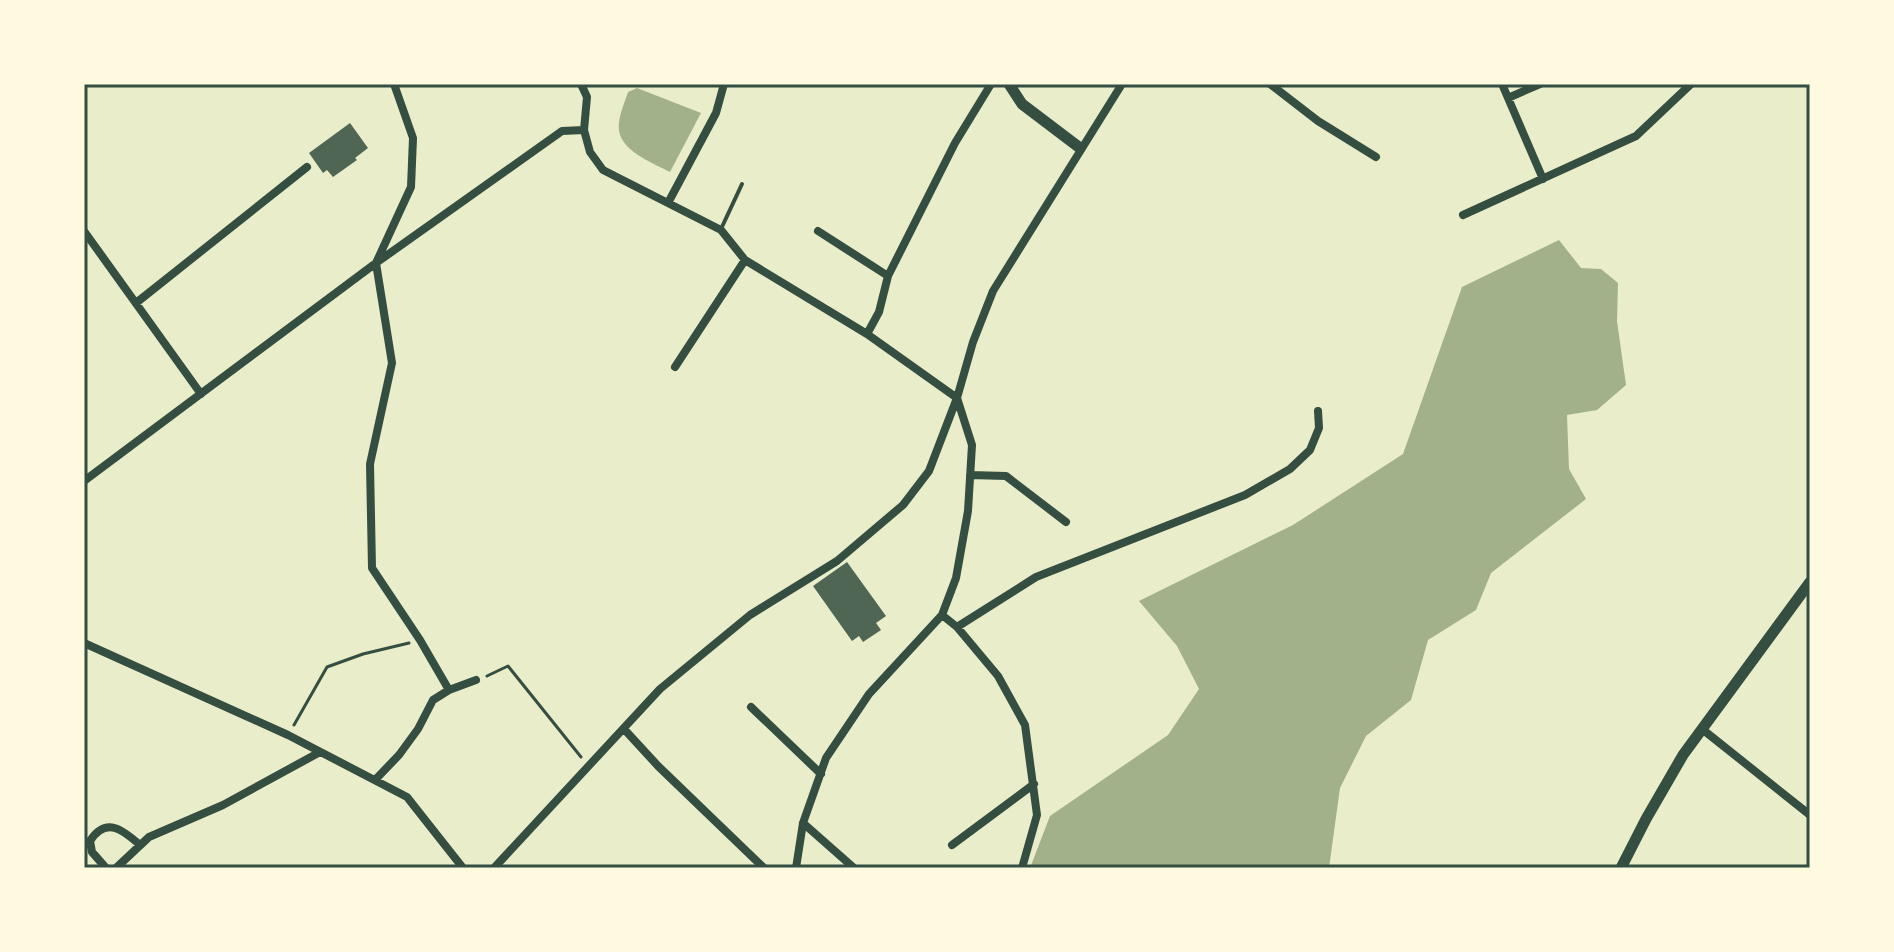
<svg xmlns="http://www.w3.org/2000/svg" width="1894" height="952" viewBox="0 0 1894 952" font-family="'Roboto Condensed',sans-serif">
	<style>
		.water { fill: #a3b18a }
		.building { fill: #4f6655 }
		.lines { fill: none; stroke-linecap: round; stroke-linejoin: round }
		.path { stroke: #344e41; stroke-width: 3 }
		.service { stroke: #344e41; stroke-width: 4 }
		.minor { stroke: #344e41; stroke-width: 8 }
		.tertiary { stroke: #344e41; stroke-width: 11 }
		.neatline { fill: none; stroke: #344e41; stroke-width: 3 }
	</style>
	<rect width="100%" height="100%" fill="#e9edc9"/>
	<path class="water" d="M637 88 701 113 670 172C651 162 615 149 619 123 620 112 625 102 628 92Z
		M1559 240 1581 268 1601 269 1618 283 1617 321 1626 385 1597 410 1567 415 1569 469 1586 499 1491 573 1476 610 1428 640 1411 700 1366 736 1340 788 1329 868H1030L1050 816 1168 735 1199 689 1177 646 1139 601 1293 525 1403 454 1462 287Z"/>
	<path class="building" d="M350 123 368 148 355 158 357 160 333 177 327 170 323 173 309 153Z
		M847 562 886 616 876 623 881 630 863 642 859 636 852 641 813 586Z"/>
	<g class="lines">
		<path class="path" d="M487 676 508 666 581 757
			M294 725 327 667 363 654 409 643"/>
		<path class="service" d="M721 229 742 184"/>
		<path class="minor" d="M394 84 413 138 411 187 376 263 392 363 370 464 372 568 420 640 449 690
			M581 84 587 97 584 130 590 152 603 170 721 230 745 260 867 334 957 398 972 445 968 511 956 578 942 615 869 694 826 758 803 823 796 868
			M1270 84 1318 121 1376 157
			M1502 84 1543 179
			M1508 98 1540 84
			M668 203 716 113 724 84
			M1463 215 1636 136 1691 84
			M84 231 201 394
			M818 231 888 276
			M136 303 307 167
			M867 334 879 312 888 276 955 143 991 84
			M675 367 745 260
			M970 475 1006 476 1066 522
			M84 481 376 263 562 131 584 130
			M942 615 957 627 998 676 1025 725 1037 815 1022 868
			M957 627 1036 577 1245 495 1290 469 1310 450 1319 428 1318 411
			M84 643 288 735 407 797 463 868
			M751 707 821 774
			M624 729 658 766 764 868
			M1702 729 1810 815
			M375 780 399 755 418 729 433 700 449 690 476 680
			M803 823 854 868
			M952 845 1034 784
			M106 868 92 852 90 841C106 816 123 830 140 845
			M116 868 149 837 223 805 320 752
			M494 868 660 689 750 615 837 561 903 505 929 471 957 398 973 342 993 291 1122 84"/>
		<path class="tertiary" d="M1009 84 1022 104 1080 148
			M1621 868 1646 819 1683 755 1810 582"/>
	</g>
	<rect width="1894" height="952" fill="none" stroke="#fefae0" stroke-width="172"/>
	<rect x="86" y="86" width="1722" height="780" class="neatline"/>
</svg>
